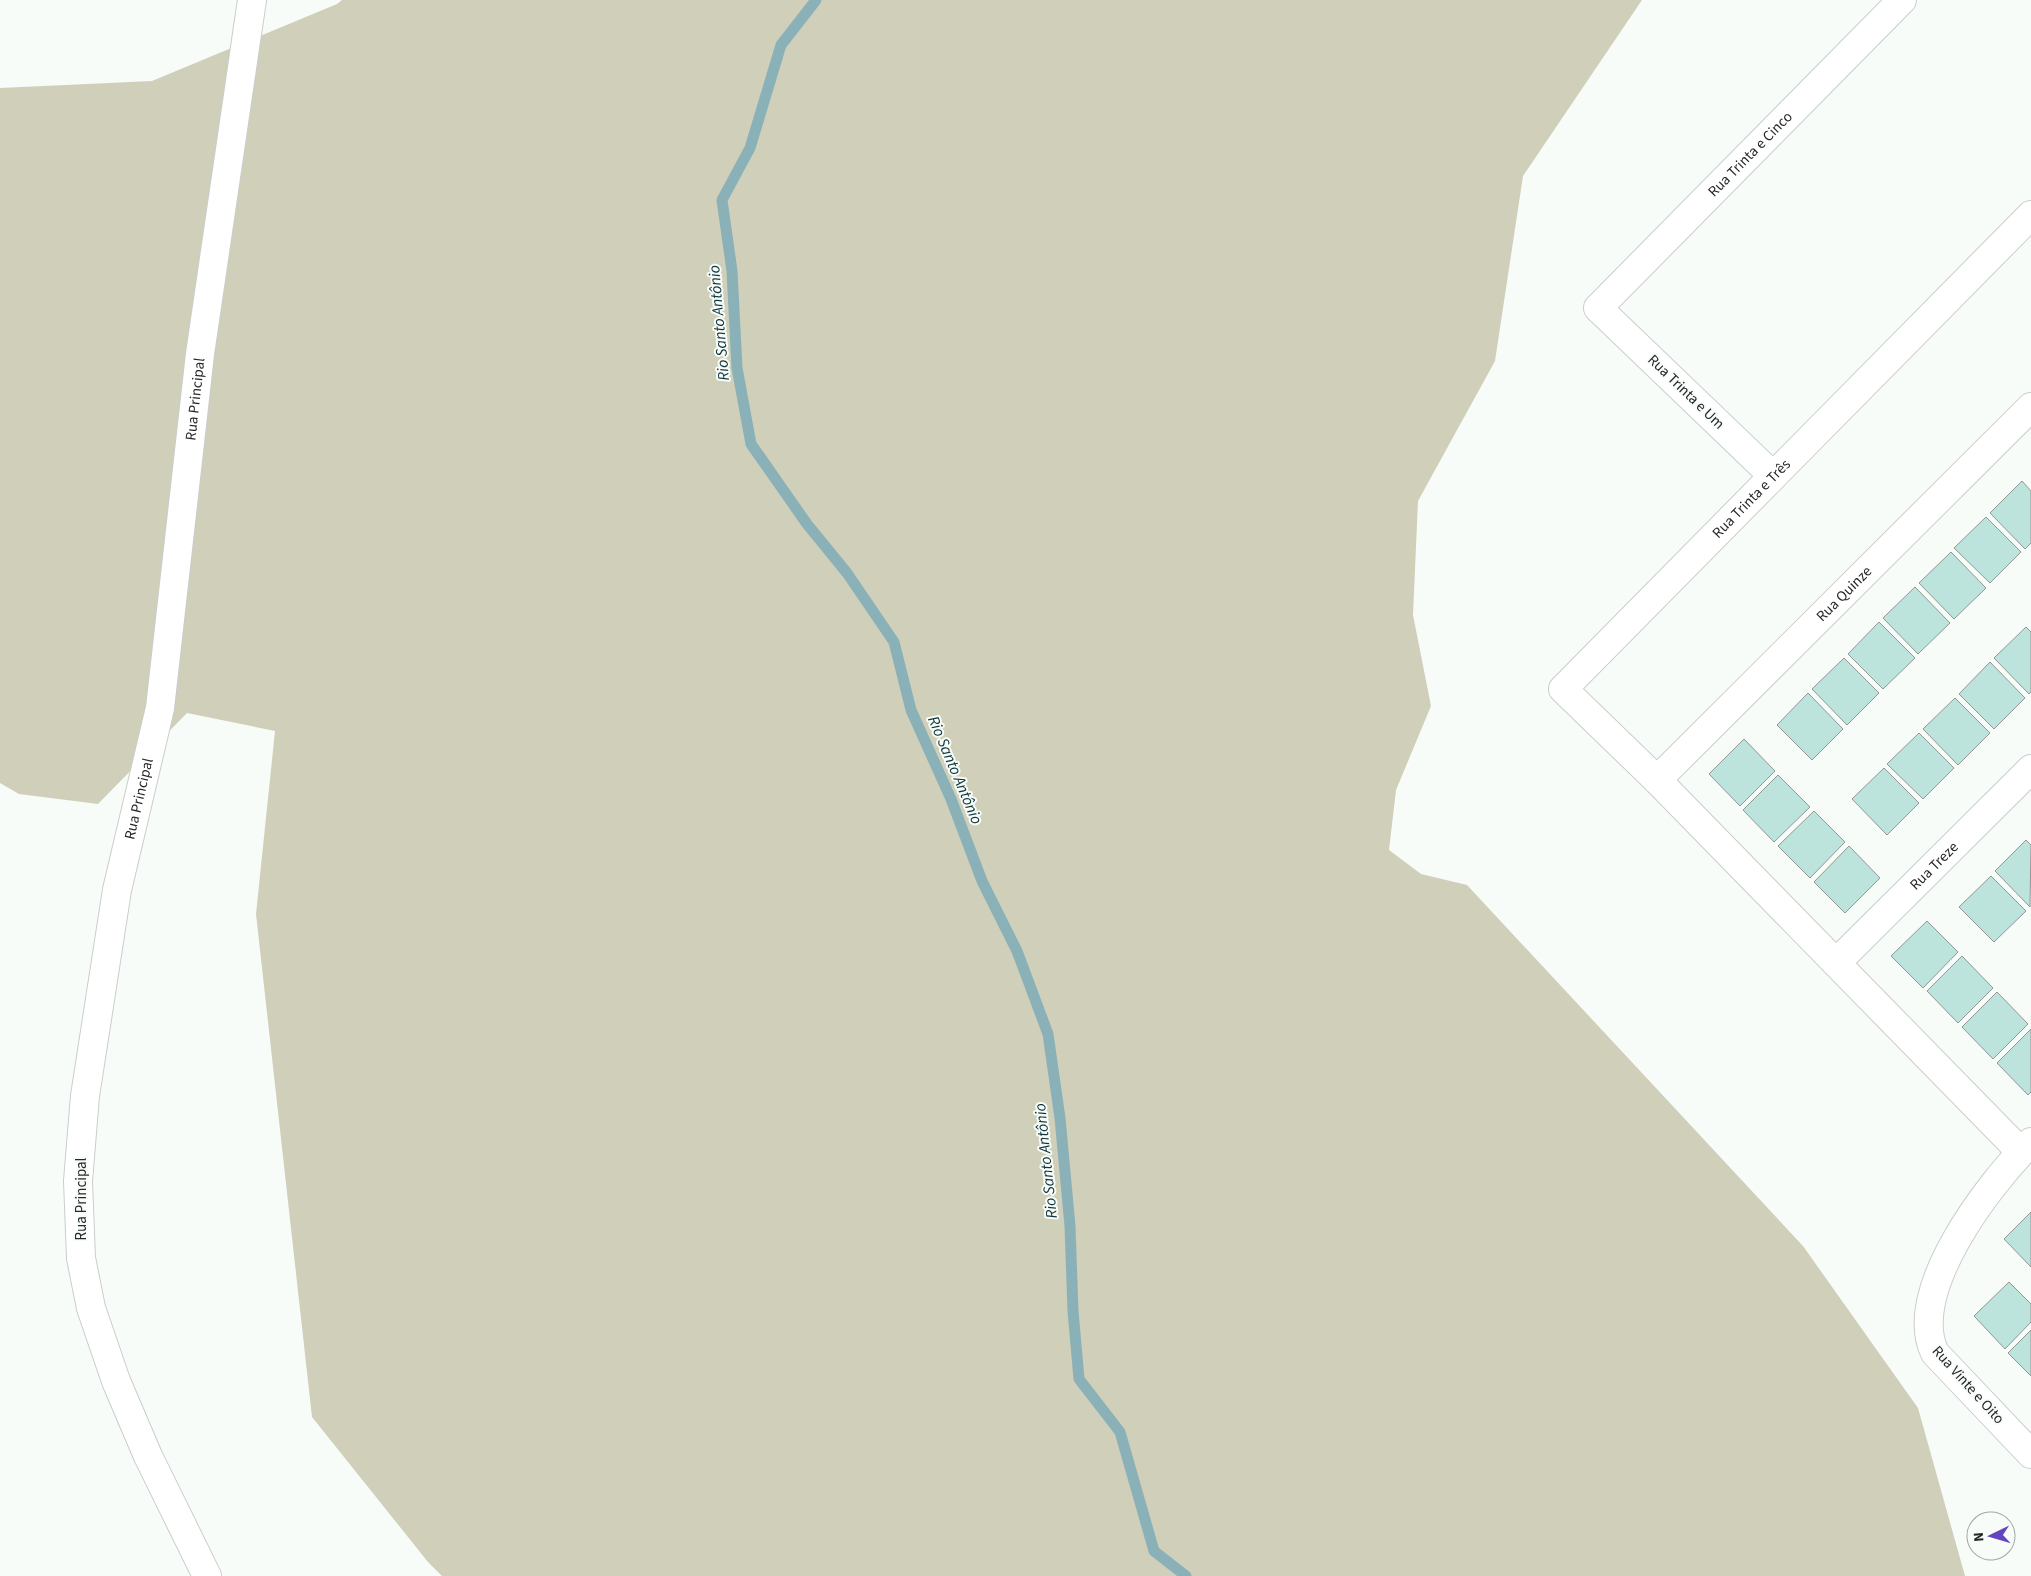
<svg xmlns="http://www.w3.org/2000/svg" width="2031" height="1576" viewBox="0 0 2031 1576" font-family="'Source Sans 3',sans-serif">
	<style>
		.green { fill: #d0cfb9 }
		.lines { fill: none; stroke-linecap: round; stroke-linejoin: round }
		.stream { stroke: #8bb1b8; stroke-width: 11 }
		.building { fill: #bce3dc; stroke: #919795 }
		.minor-casing { stroke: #c9cecb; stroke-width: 30 }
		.tertiary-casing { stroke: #c9cecb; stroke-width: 30 }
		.minor { stroke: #fff; stroke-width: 28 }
		.tertiary { stroke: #fff; stroke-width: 28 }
		.labels { text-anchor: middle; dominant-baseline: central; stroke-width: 4; stroke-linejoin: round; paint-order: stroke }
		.street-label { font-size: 15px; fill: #262827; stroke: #f7fcf9 }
		.water-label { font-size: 16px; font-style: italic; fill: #0f353b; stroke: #f7fcf9 }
	</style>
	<rect width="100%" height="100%" fill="#f7fcf9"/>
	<path class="green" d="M342 0H1642L1523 176 1495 361 1418 501 1413 615 1431 706 1396 790 1389 850 1421 874 1467 885 1803 1246 1918 1408 1965 1576H442L428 1562 312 1417 256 914 275 731 187 713 98 804 19 794 0 783V88L152 81 337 4Z"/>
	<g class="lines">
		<path class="stream" d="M816 0 781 45 750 148 722 200 732 271 737 368 751 444 807 524 847 573 894 642 911 710 951 799 982 881 1017 951 1048 1034 1060 1118 1070 1226 1073 1311 1079 1379 1120 1432 1154 1551 1186 1576"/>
	</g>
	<path class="building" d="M2022 481 2031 491V543L2025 549 1990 513Z
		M1986 517 2021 552 1990 583 1954 548Z
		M1951 552 1986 588 1954 619 1919 583Z
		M1915 587 1950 623 1918 654 1883 618Z
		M1879 622 1915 658 1883 689 1848 654Z
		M2026 627 2031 632V692L2029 694 1994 658Z
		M1844 658 1879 693 1847 725 1812 689Z
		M1990 662 2025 698 1994 729 1959 694Z
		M1808 693 1843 729 1812 760 1777 725Z
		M1955 698 1990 733 1958 765 1923 729Z
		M1919 733 1954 768 1923 799 1887 764Z
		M1744 739 1775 771 1740 806 1709 774Z
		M1884 768 1919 803 1887 835 1852 799Z
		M1778 775 1810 807 1774 842 1743 810Z
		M1814 811 1845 842 1810 878 1778 846Z
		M2026 840 2031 845 2030 907 1995 871Z
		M1849 846 1880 878 1845 913 1814 882Z
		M1991 876 2026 911 1994 942 1959 907Z
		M1927 921 1958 952 1923 988 1891 956Z
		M1962 956 1993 988 1958 1023 1927 991Z
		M1997 992 2028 1024 1993 1059 1962 1027Z
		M2031 1029V1092L2028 1095 1997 1063Z
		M2031 1212V1267L2004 1239Z
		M2009 1282 2031 1304V1322L2005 1349 1974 1316Z
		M2031 1330V1376L2008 1353Z"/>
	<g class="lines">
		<defs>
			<g id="minor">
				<path id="s1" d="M1773 476 1598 308 1902 0"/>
				<path id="s2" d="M1657 780 2031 407"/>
				<path id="s3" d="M1836 963 2031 769"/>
				<path d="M2031 1142C1989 1184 1905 1292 1935 1353L2031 1454"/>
				<path id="s4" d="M2021 1152 1657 780 1563 689 2031 215"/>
			</g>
			<g id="tertiary">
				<path id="s5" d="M207 1576 148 1456 116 1381 91 1308 81 1258 78 1181 85 1096 117 890 160 708 200 354 252 0"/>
			</g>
		</defs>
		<use href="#minor" class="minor-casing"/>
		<use href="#tertiary" class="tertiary-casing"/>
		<use href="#minor" class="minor"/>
		<use href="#tertiary" class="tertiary"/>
	</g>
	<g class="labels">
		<g class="street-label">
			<text stroke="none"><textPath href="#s1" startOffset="459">Rua Trinta e Cinco</textPath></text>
			<text transform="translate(1686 392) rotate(44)">Rua Trinta e Um</text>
			<text stroke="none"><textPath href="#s5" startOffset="1212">Rua Principal</textPath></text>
			<text stroke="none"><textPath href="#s4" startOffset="919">Rua Trinta e Três</textPath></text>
			<text stroke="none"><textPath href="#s2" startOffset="264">Rua Quinze</textPath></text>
			<text stroke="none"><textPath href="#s5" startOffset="808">Rua Principal</textPath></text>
			<text stroke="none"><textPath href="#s3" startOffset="138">Rua Treze</textPath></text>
			<text transform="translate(81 1199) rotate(-90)">Rua Principal</text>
			<text transform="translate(1968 1385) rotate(48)">Rua Vinte e Oito</text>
		</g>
		<g class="water-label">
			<text transform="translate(719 323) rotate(-95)">Rio Santo Antônio</text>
			<text transform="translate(955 770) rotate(67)">Rio Santo Antônio</text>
			<text transform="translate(1046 1161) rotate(-96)">Rio Santo Antônio</text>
		</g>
	</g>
	<g transform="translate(1991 1536) rotate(265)"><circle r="24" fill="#f7fcf9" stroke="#a3a7a5"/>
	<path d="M0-4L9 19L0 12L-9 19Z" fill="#6146bf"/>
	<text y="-8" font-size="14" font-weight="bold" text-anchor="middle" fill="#262827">N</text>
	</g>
</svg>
